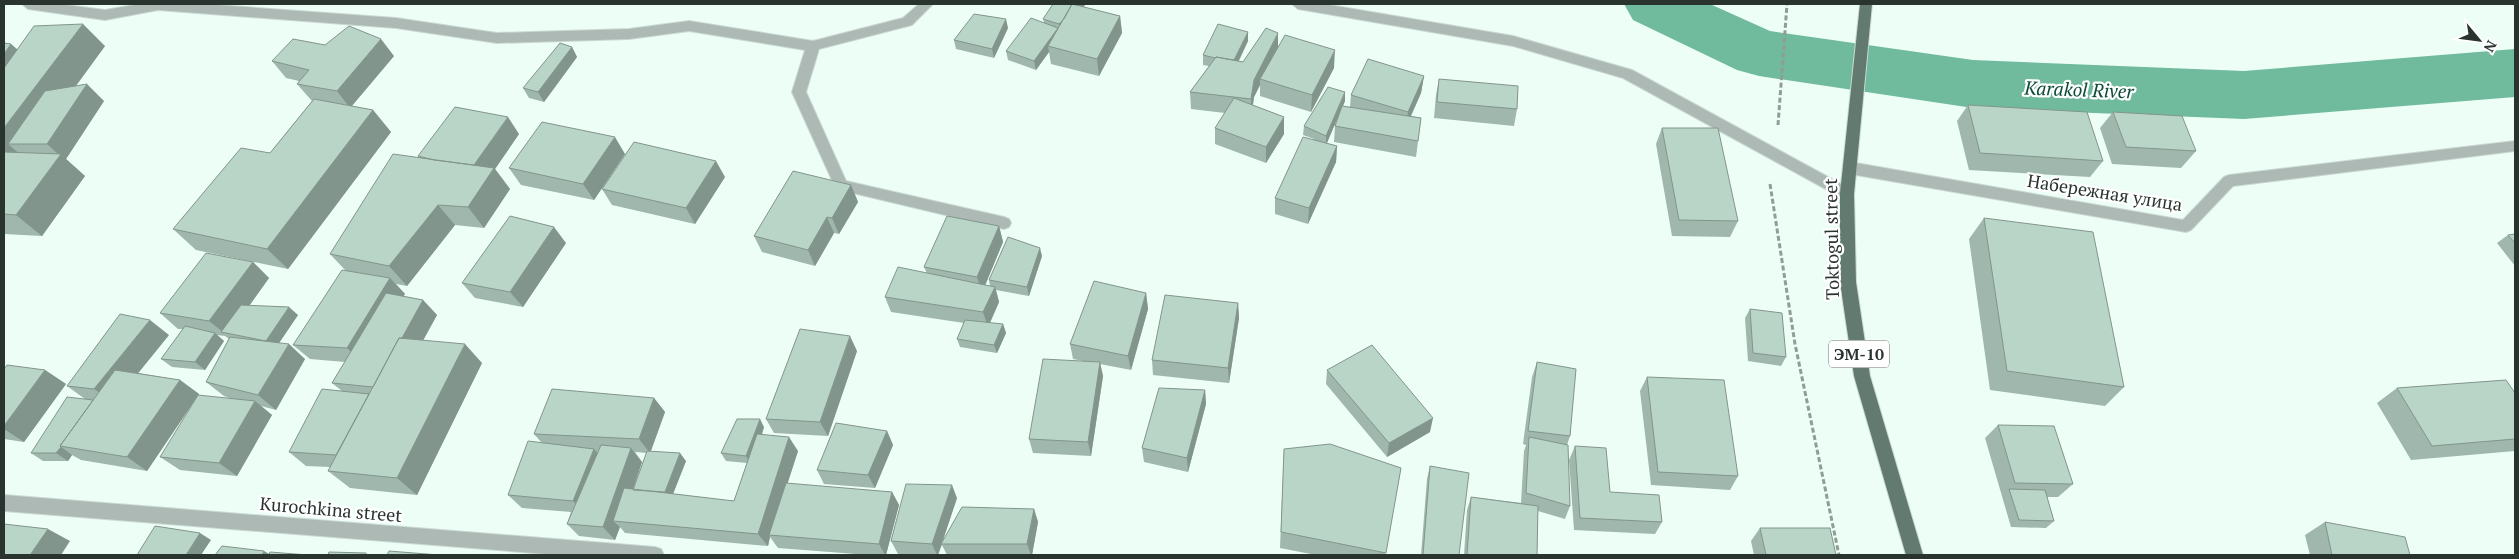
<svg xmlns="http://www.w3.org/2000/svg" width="2519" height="559" viewBox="0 0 2519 559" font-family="'PT Serif',serif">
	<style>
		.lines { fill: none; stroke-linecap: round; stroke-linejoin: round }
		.river { fill: #70bb9d; fill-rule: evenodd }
		.service-casing { stroke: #cadad2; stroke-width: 2 }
		.minor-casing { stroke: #cadad2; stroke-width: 2 }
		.trunk-casing { stroke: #cadad2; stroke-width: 2 }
		.path { stroke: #8f9d96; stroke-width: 3; stroke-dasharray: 5 2.5; stroke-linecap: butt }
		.service { fill: #adb9b4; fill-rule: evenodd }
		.minor { fill: #adb9b4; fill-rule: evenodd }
		.trunk { fill: #637a70; fill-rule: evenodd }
		.wall { fill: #9fb7ac; fill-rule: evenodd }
		.shaded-wall { fill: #82958c }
		.building { fill: #b9d5c8; stroke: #82958c }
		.labels { text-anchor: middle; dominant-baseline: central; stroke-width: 4.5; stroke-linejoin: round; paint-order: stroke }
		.shield { fill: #fff; stroke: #69716d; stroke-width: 1 }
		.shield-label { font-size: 16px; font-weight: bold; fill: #29342f }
		.street-label { font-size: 18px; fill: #29342f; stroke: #fff }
		.water-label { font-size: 19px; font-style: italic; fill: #0d4c38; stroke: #fff }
	</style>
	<rect width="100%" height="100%" fill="#edfef6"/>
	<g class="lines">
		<path class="river" d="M1624 4H1710L1770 31 1973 60 2244 71 2515 49V97L2244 119 1973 108 1759 76 1737 70 1633 20Z"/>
		<defs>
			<path id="service" d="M22 4H59L105 10 140 4H203L396 18 497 33 629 29 689 21 813 41 903 18 919 4H933L912 25 819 49 806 92 846 181 1004 217 1009 219 1011 223 1009 227 1004 229 836 189 792 92 805 50 689 31 629 39 497 43 396 28 158 10 105 20 28 9Z
				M1292 4H1324L1513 36 1632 70 1852 190 1854 194 1852 198H1842L1623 78 1513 46 1298 9Z"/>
			<path id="minor" d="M2515 141V151L2233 186 2191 230 2186 232 1850 174 1845 172 1843 168 1845 164 1850 162 2183 220 2224 177 2229 175Z
				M4 495 655 547 661 549 664 555H559L4 511Z"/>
			<path id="trunk" d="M1860 4H1872L1854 194 1856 282 1870 376 1923 555H1906L1854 376 1840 282V194Z"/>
		</defs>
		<use href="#service" class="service-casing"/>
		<use href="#minor" class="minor-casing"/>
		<use href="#trunk" class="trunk-casing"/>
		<path class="path" d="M1778 125 1787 4
			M1770 184 1795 344 1839 555"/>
		<use href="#service" class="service"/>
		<use href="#minor" class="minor"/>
		<use href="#trunk" class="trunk"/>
	</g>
	<path class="wall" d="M1053 4H1086L1083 7 1120 16 1122 33 1099 76 1051 64 1049 52 1036 70 1008 60 1006 51 1044 22 1043 19Z
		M1008 28 994 58 956 49 954 40Z
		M1248 32V41L1239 61 1243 62 1278 48 1334 68 1311 112 1260 96V85L1254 97 1253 105 1284 117V134L1266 163 1215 144V128L1225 113 1191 109 1190 92 1209 66 1203 65V55Z
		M4 43 11 44 17 49 105 46 76 86 104 101 66 159 85 176 42 236 4 234Z
		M572 47 577 57 544 102 529 98 523 88Z
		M394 56 352 106 373 110 391 132 288 269 196 250 173 229 270 153 312 101 297 84 299 81 286 78 272 61Z
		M1424 76 1421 93 1411 116 1421 118 1416 157 1334 142 1335 126 1338 116 1327 143 1337 146 1336 162 1308 224 1275 214V198L1314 139 1303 135 1304 126 1345 101 1343 106 1350 107 1351 95Z
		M1439 79 1517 109 1514 126 1434 118 1436 95Z
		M1968 105 2103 161 2090 177 1969 170 1957 121Z
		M2113 112 2196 151 2181 168 2112 164 2100 128Z
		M1662 128 1738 221 1730 237 1672 236 1656 144Z
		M519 134 495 169 510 189 484 228 455 225 407 286 396 284 405 294 403 296 423 300 437 315 423 340 482 363 417 495 350 488 328 471 330 467 306 466 289 452 342 391 332 383 345 362 310 359 293 345 346 271 330 254 419 158 418 156Z
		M625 154 594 200 521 185 509 168Z
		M725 177 695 224 612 205 602 189Z
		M851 185 858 202 839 234 834 233 815 266 762 252 754 236Z
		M1984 218 2124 387 2105 406 1990 390 1969 239Z
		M999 226 1003 242 985 285 990 286 989 280 1042 256 1029 296 996 290 999 302 990 323 1003 324 1006 333 997 353 960 347 957 339 964 323 891 312 885 297 927 273 924 267Z
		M2515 234V266L2497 243 2508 235Z
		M566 243 523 307 475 298 462 283Z
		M253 262 269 278 249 306 298 315 279 343 305 359 276 410 261 406 272 415 237 476 180 470 160 457 232 399 224 396 206 382 229 339 225 336 217 335 224 341 205 370 172 367 161 359 183 329H178L160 313Z
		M1146 293 1148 309 1131 370 1100 364 1103 376 1091 456 1033 453 1029 439 1083 361 1073 359 1070 344Z
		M1238 303 1239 318 1229 383 1153 375 1152 360Z
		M1750 309 1786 357 1781 366 1748 361 1745 318Z
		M169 335 138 373 180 380 199 394 147 471 81 460 72 455 68 461H43L31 453 85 399 67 386Z
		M857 351 828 436 774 433 766 419Z
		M1537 362 1570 436 1567 445 1570 506 1565 519 1538 511 1537 555H1464L1467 510 1471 497 1521 503 1524 451 1526 445 1523 444 1532 377Z
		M4 369 45 370 66 384 24 442 4 439Z
		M1327 370 1430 432 1387 457 1326 384Z
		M1647 377 1738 476 1730 490 1651 485 1640 391Z
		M2397 388 2515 393V451L2411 460 2377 403Z
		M1205 390 1206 404 1188 472 1144 462 1142 448Z
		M654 398 665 412 651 451 686 461 673 494 734 501 747 463 726 461 721 453 764 427 762 435 798 451 787 484 892 492 899 505 886 555H869L778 548 770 537 768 546 625 533 620 527 615 540 579 536 567 524 571 512 522 508 508 495 542 443 534 434ZM635 452 647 453 633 490 642 462Z
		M1998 425 2073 484 2058 497H2047L2054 521 2046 528 2011 527 1985 438Z
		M887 431 893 445 875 488 824 484 817 470Z
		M1575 446 1610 492 1662 522 1655 534 1574 530 1569 460Z
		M1284 449 1401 468 1385 555H1316L1280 548Z
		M1430 466 1459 555H1421L1427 479Z
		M957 498 943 540 1034 509 1038 522 1032 555H947L942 545 938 555 898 554 891 541Z
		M2325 522 2410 555H2310L2305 535Z
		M1760 528 1836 555H1754L1751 541Z"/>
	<path class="shaded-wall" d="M1076 4H1086L1061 34 1059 24Z
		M1120 16 1122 33 1099 76 1097 59Z
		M1006 19 1008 28 994 58 992 49Z
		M83 24 105 46 33 144H8L23 157 4 165V128Z
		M1058 28 1060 38 1048 46 1049 52 1036 70 1034 61Z
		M1248 32V41L1233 72V63Z
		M1278 33V50L1260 79V85L1254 97 1251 116V99L1254 80Z
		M381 39 394 56 350 108 337 91Z
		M11 44 35 66 4 107V54Z
		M572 47 577 57 544 102 538 92Z
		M1335 50 1334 68 1311 112 1312 95Z
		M1424 76 1421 93 1405 129 1408 112Z
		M87 84 104 101 66 159 85 176 42 236 16 215 60 156 47 144Z
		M1345 92V101L1326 145V136Z
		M373 110 391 132 288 269 267 249Z
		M508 117 519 134 495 169 510 189 484 228 468 207 472 168Z
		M1284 117V134L1266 163V147Z
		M615 137 625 154 594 200 583 184Z
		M1337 146 1336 162 1308 224 1309 208Z
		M716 161 725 177 695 224 686 208Z
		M851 185 858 202 839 234 832 218Z
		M438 205 455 225 407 286 389 266Z
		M827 217 834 233 815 266 808 250Z
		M999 226 1003 242 982 293 977 277Z
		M554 227 566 243 523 307 510 292Z
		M1040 248 1042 256 1029 296 1027 287Z
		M253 262 269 278 229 334 223 332 209 321Z
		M390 278 405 294 362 363 347 348Z
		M995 287 999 302 988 327 983 312Z
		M1146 293 1148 309 1131 370 1128 356Z
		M423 300 437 315 390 401 374 387Z
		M1238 303 1239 318 1229 383 1228 368Z
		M289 307 298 315 275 349 266 341Z
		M150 320 169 335 114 403 94 389Z
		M1003 324 1006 333 997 353 994 345Z
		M215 333 224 341 205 370 195 362Z
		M850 336 857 351 828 436 820 422Z
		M289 344 305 359 276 410 258 395Z
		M465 344 482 363 417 495 397 478Z
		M1100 362 1103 376 1091 456 1088 442Z
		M45 370 66 384 24 442 4 429V426Z
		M180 380 199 394 147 471 127 457Z
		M1205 390 1206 404 1188 472 1187 458Z
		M654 398 665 412 650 453 639 439Z
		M255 401 272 415 237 476 219 463Z
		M1433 418 1430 432 1387 457 1389 443Z
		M760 419 764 427 751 464 746 456Z
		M887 431 893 445 875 488 868 475Z
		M789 437 798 451 771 535H769L770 537 768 546 758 534Z
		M61 447 72 455 68 461 56 453Z
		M631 448 642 462 622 521H613L620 527 615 540 603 527Z
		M594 449 606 463 586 514 573 501Z
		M680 453 686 461 671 499 665 492Z
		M952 485 957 498 938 555H937L932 544Z
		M892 492 899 505 886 555H885L879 544Z
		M1034 509 1038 522 1032 555H1031L1027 544Z
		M48 529 70 541 61 555H30Z
		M200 533 211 540 201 555H186Z
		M264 551 271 555H262Z"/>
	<path class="building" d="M1053 4H1076L1075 5 1072 4 1064 19 1059 24 1043 19Z
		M1072 4 1120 16 1097 59 1048 46Z
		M974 14 1006 19 992 49 954 40Z
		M1031 18 1058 28 1034 61 1006 51Z
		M83 24 4 128V68L34 26Z
		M1218 24 1248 32 1234 60 1216 57 1215 58 1203 55Z
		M349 26 381 39 337 91 297 84 309 70 272 61 293 39 325 45Z
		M1266 28 1278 33 1254 80 1251 99 1190 92 1216 57 1243 62Z
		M1285 35 1335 50 1312 95 1260 79Z
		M4 43 11 44 4 54Z
		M560 43 572 47 538 92 523 88Z
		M1368 59 1424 76 1408 112 1351 95Z
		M1439 79 1518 86 1517 109 1437 102Z
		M87 84 47 144H8L45 91Z
		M1328 87 1345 92 1326 136 1304 126Z
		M1234 98 1284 117 1266 147 1215 128Z
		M314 99 373 110 267 249 173 229 241 148 270 153Z
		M1968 105 2087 112 2103 161 1980 153Z
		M1342 106 1421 118 1418 141 1335 126Z
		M455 107 508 117 474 165 434 160 418 156Z
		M2113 112 2182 116 2196 151 2126 147Z
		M542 122 615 137 583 184 509 168Z
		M1662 128H1718L1738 221 1679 220Z
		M1303 137 1337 146 1309 208 1275 198Z
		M634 142 716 161 686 208 602 189Z
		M4 152 61 154 16 215 4 214Z
		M393 154 494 168 468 207 438 205 389 266 330 254Z
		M793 171 851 185 832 218 827 217 808 250 754 236Z
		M510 216 554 227 510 292 462 283Z
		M947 216 999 226 977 277 924 267Z
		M1984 218 2093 232 2124 387 2007 371Z
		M2515 234V243L2508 235Z
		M1008 237 1040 248 1027 287 989 280Z
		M206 253 253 262 209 321 160 313Z
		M898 267 995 287 983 312 885 297Z
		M342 270 390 278 347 348 293 345Z
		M1094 281 1146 293 1128 356 1070 344Z
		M386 293 423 300 402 338H399L373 387 332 383Z
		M1165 295 1238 303 1228 368 1152 360Z
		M241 305 289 307 266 341 221 332Z
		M1750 309 1782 313 1786 357 1753 353Z
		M120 314 150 320 94 389 67 386Z
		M965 320 1003 324 994 345 957 339Z
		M185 326 215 333 195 362 161 359Z
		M800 329 850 336 820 422 766 419Z
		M230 337 289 344 258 395 206 382Z
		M399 338 465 344 397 478 328 471Z
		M1372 345 1433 418 1389 443 1327 370Z
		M1043 359 1100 362 1088 442 1029 439Z
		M1537 362 1576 369 1570 436 1528 431Z
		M7 365 45 370 4 426V369Z
		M115 370 180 380 127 457 60 446Z
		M1647 377 1724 380 1738 476 1658 472Z
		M2506 380 2515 393V439L2432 446 2397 388Z
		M1159 388 1205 390 1187 458 1142 448Z
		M322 389 369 394 336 455 289 452Z
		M552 389 654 398 639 439 534 434Z
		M198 395 255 401 219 463 160 457Z
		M67 397 93 400 60 446 61 447 56 453H31Z
		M737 419H760L746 456 721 453Z
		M836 423 887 431 868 475 817 470Z
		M1998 425 2054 426 2073 484 2015 483Z
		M757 434 789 437 758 534 613 521 624 488 734 501Z
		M1529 437 1568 445 1570 506 1526 493Z
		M528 441 594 449 573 501 508 495Z
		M1330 444 1401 468 1386 553 1281 532 1284 449Z
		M601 445 631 448 603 527 567 524Z
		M1575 446 1606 448 1610 492 1659 495 1662 522 1580 518Z
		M647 451 680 453 665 492 633 490Z
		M1430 466 1469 473 1459 555H1423Z
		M786 483 892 492 879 544 769 535Z
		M906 484 952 485 932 544 891 541Z
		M2009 489 2045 490 2054 521 2019 520Z
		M1471 497 1538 506 1537 555H1467Z
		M962 507 1034 509 1027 544H941Z
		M2325 522 2405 537 2410 555H2332Z
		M4 524 48 529 30 555H4Z
		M155 526 200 533 186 555H137Z
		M1760 528H1830L1836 555H1766Z
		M222 546 264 551 262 555H215Z
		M389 551 439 555H387Z
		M270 552 308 555H269Z
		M329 552 366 553V555H328Z"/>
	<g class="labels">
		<rect class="shield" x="1829" y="340.5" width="60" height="27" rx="4"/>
		<g class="shield-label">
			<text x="1859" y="354">ЭМ-10</text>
		</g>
		<g class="street-label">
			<text transform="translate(2105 192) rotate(9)">Набережная улица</text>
			<text transform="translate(1831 239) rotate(-91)">Toktogul street</text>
			<text transform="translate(331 509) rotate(5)">Kurochkina street</text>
		</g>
		<g class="water-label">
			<text transform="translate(2079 89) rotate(2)">Karakol River</text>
		</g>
	</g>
	<rect width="2519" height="559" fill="none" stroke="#29342f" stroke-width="10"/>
	<g transform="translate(2479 40) rotate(119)" stroke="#ffffff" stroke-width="4" paint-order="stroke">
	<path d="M0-4L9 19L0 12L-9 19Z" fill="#29342f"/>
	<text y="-8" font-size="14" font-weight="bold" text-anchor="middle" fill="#29342f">N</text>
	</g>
</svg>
